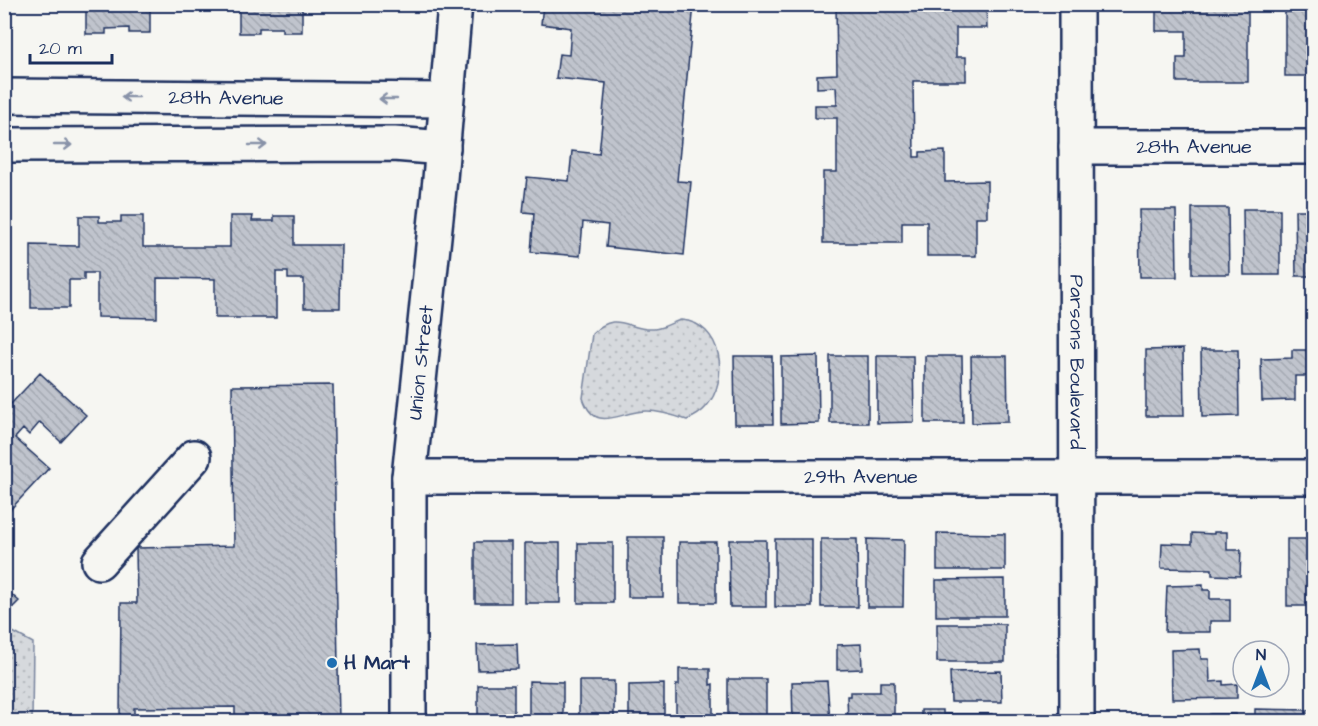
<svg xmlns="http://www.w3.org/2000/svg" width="1318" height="726" viewBox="0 0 1318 726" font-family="'Architects Daughter',sans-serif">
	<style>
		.park { fill: url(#park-dots); stroke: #78849e; stroke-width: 1.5 }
		.building { fill: url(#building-back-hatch); stroke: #1b2f5e; stroke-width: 1.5 }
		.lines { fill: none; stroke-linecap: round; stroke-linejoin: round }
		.minor-casing { stroke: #1b2f5e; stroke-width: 38 }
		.minor { stroke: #f6f6f2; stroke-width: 33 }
		.oneway { stroke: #8892a8 }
		.poi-dot { fill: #1f6fb2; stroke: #f6f6f2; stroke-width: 2 }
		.labels { text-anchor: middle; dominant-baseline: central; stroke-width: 4.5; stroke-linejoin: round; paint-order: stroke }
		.street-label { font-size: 20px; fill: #1b2f5e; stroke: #f6f6f2 }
		.poi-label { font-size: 20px; font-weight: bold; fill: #1b2f5e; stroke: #f6f6f2; text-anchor: start }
	</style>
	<defs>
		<pattern id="park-dots" width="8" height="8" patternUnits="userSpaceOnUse" patternTransform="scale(1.5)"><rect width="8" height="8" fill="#d6d9dd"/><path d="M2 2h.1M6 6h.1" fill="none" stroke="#b7bbc0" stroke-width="1.8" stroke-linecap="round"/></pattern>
		<pattern id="building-back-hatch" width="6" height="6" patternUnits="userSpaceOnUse" patternTransform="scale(1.5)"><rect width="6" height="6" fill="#c0c4cd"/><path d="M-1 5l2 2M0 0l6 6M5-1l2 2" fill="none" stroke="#a4a9b2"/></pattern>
	</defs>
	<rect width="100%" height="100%" fill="#f6f6f2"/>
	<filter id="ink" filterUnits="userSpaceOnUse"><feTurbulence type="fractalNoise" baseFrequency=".0167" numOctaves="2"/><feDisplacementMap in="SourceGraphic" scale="12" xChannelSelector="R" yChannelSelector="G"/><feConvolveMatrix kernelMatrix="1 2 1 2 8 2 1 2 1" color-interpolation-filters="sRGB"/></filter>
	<g filter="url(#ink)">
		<path class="park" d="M681 320C723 323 730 380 706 407 701 413 694 417 687 420 673 415 660 411 646 411 620 411 595 435 583 398L592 334C617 309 628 331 654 329 664 328 672 322 681 320Z
			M11 631 33 643 32 721H5V638Z"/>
		<path class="building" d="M86 4H150V33H129V28L106 29V34H86Z
			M239 4H302V32H282V28H259V33H239Z
			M543 4H694L677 181 691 182 684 255 606 247 608 225 583 222 580 256 531 252 534 213 523 212 527 177 569 181 572 151 599 154 606 83 556 78 559 54 569 55 571 28 541 24Z
			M836 4H986L987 28H956V57H966V81H913L914 157H920V152L945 151V182L987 181V217H976V256H927V222H902V243H823V172H837V118H815V105H837L836 87 817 88V75L837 74Z
			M1162 4H1248V82H1177V58H1186V31H1156V7H1162Z
			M1285 12H1312V76H1285Z
			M1192 208H1228L1229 274H1192Z
			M1243 209H1280V275H1244Z
			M1139 210H1176L1177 277H1140Z
			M1295 210H1314V276H1296Z
			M79 216H99V222H121V216H143V247H230V216H253L252 221H274V216H294V245H341L340 308H304V279H288V272H276V318H215V279L157 278V318L97 317V273H84V280H69V308H31V245L79 246Z
			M1183 349 1184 416H1146V350Z
			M1201 350H1238L1239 416 1202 417Z
			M1292 350H1307L1308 376H1295V400L1262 401 1261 359 1292 358Z
			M734 356H772L773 424H735Z
			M818 356 819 423 781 424V357Z
			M830 356H868V423H830Z
			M877 356H913L914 422 877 423Z
			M925 356H962L963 423H925Z
			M971 356H1007L1008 422 972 423Z
			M40 373 86 415 61 442 40 422 29 435 23 429 15 438 49 468 8 512 4 509V402L9 406Z
			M333 385 339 722H235V707L134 708V720H120L121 603H137L136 548 234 546 232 386Z
			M1214 532H1227V550H1241L1240 576 1212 575V569L1161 568 1162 543 1192 544V533L1214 534Z
			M937 533 1005 534V570H937Z
			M628 537H663V597H628Z
			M775 539H812V607H775Z
			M821 539H857L858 607H821Z
			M867 539 904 540 903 607H867Z
			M1287 539H1314V606H1287Z
			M729 540H766V607H730Z
			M475 542H511V603H475Z
			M679 542H716V603H679Z
			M525 543H560V603H525Z
			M578 543H613V603H578Z
			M1005 579V616H936V580Z
			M1203 585V590H1210V599H1230V621H1210V632H1165L1167 586Z
			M4 588 19 601 4 616Z
			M937 624H1005V662H937Z
			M517 644 518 669 478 670 477 645Z
			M861 644 862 669 837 670V645Z
			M1200 649 1201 659H1209L1210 682 1223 681V685L1237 684V698L1172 699 1171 650Z
			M679 669H710V685L713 684V722H676V685H679Z
			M1001 671 1002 702H951L950 672Z
			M728 679H766V722H728Z
			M529 681 563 682V722H529Z
			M579 681H614V722H579Z
			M827 681 830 722H793L792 682Z
			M880 682H894V722H848L847 696H850V692H880Z
			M664 684V722H629V685Z
			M478 685H514V722H478Z
			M1255 709 1311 710V722H1255Z
			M921 710H943V714H992V722H921Z
			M1210 714H1236V722H1159V719L1210 718Z"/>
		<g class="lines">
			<defs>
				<g id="minor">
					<path id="s1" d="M1076 4 1077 722"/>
					<path id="s2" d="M4 96 446 100"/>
					<path d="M4 145 394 144 443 148"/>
					<path id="s3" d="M1076 147H1314"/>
					<path id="s4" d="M409 477H1314"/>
					<path d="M99 562 194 457"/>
					<path id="s5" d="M409 722V477L440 179 455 4"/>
				</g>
			</defs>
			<use href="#minor" class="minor-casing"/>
			<use href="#minor" class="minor"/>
		</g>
		<defs><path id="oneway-shaft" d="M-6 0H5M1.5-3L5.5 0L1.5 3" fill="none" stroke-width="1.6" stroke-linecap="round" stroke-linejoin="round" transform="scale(1.5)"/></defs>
		<g class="oneway">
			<use href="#oneway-shaft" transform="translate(130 97) rotate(-180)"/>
			<use href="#oneway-shaft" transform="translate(388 99) rotate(-180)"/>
			<use href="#oneway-shaft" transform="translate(63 145)"/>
			<use href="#oneway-shaft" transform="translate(258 145)"/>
		</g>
	</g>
	<circle class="poi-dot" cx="332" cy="663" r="6"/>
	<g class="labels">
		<g class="street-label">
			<text stroke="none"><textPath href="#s2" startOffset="222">28th Avenue</textPath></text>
			<text stroke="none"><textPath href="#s3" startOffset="118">28th Avenue</textPath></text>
			<text stroke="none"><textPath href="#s5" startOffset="360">Union Street</textPath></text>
			<text stroke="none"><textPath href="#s1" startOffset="358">Parsons Boulevard</textPath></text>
			<text stroke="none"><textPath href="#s4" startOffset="452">29th Avenue</textPath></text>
		</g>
		<g class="poi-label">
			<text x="344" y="663">H Mart</text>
		</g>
	</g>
	<rect width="1318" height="726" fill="none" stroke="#f6f6f2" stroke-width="24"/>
	<rect x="12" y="12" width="1294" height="702" fill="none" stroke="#1b2f5e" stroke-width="2" filter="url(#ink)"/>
	<g transform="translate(1261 669)"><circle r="28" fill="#f6f6f2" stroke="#9ea6b7" stroke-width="1.5"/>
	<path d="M0-4.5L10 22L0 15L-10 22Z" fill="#1f6fb2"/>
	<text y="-9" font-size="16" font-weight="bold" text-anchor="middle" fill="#1b2f5e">N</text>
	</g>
	<path d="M30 54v9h82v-9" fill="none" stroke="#1b2f5e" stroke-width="3"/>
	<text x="39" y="54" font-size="18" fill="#1b2f5e" stroke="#f6f6f2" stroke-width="4.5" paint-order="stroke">20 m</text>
</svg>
